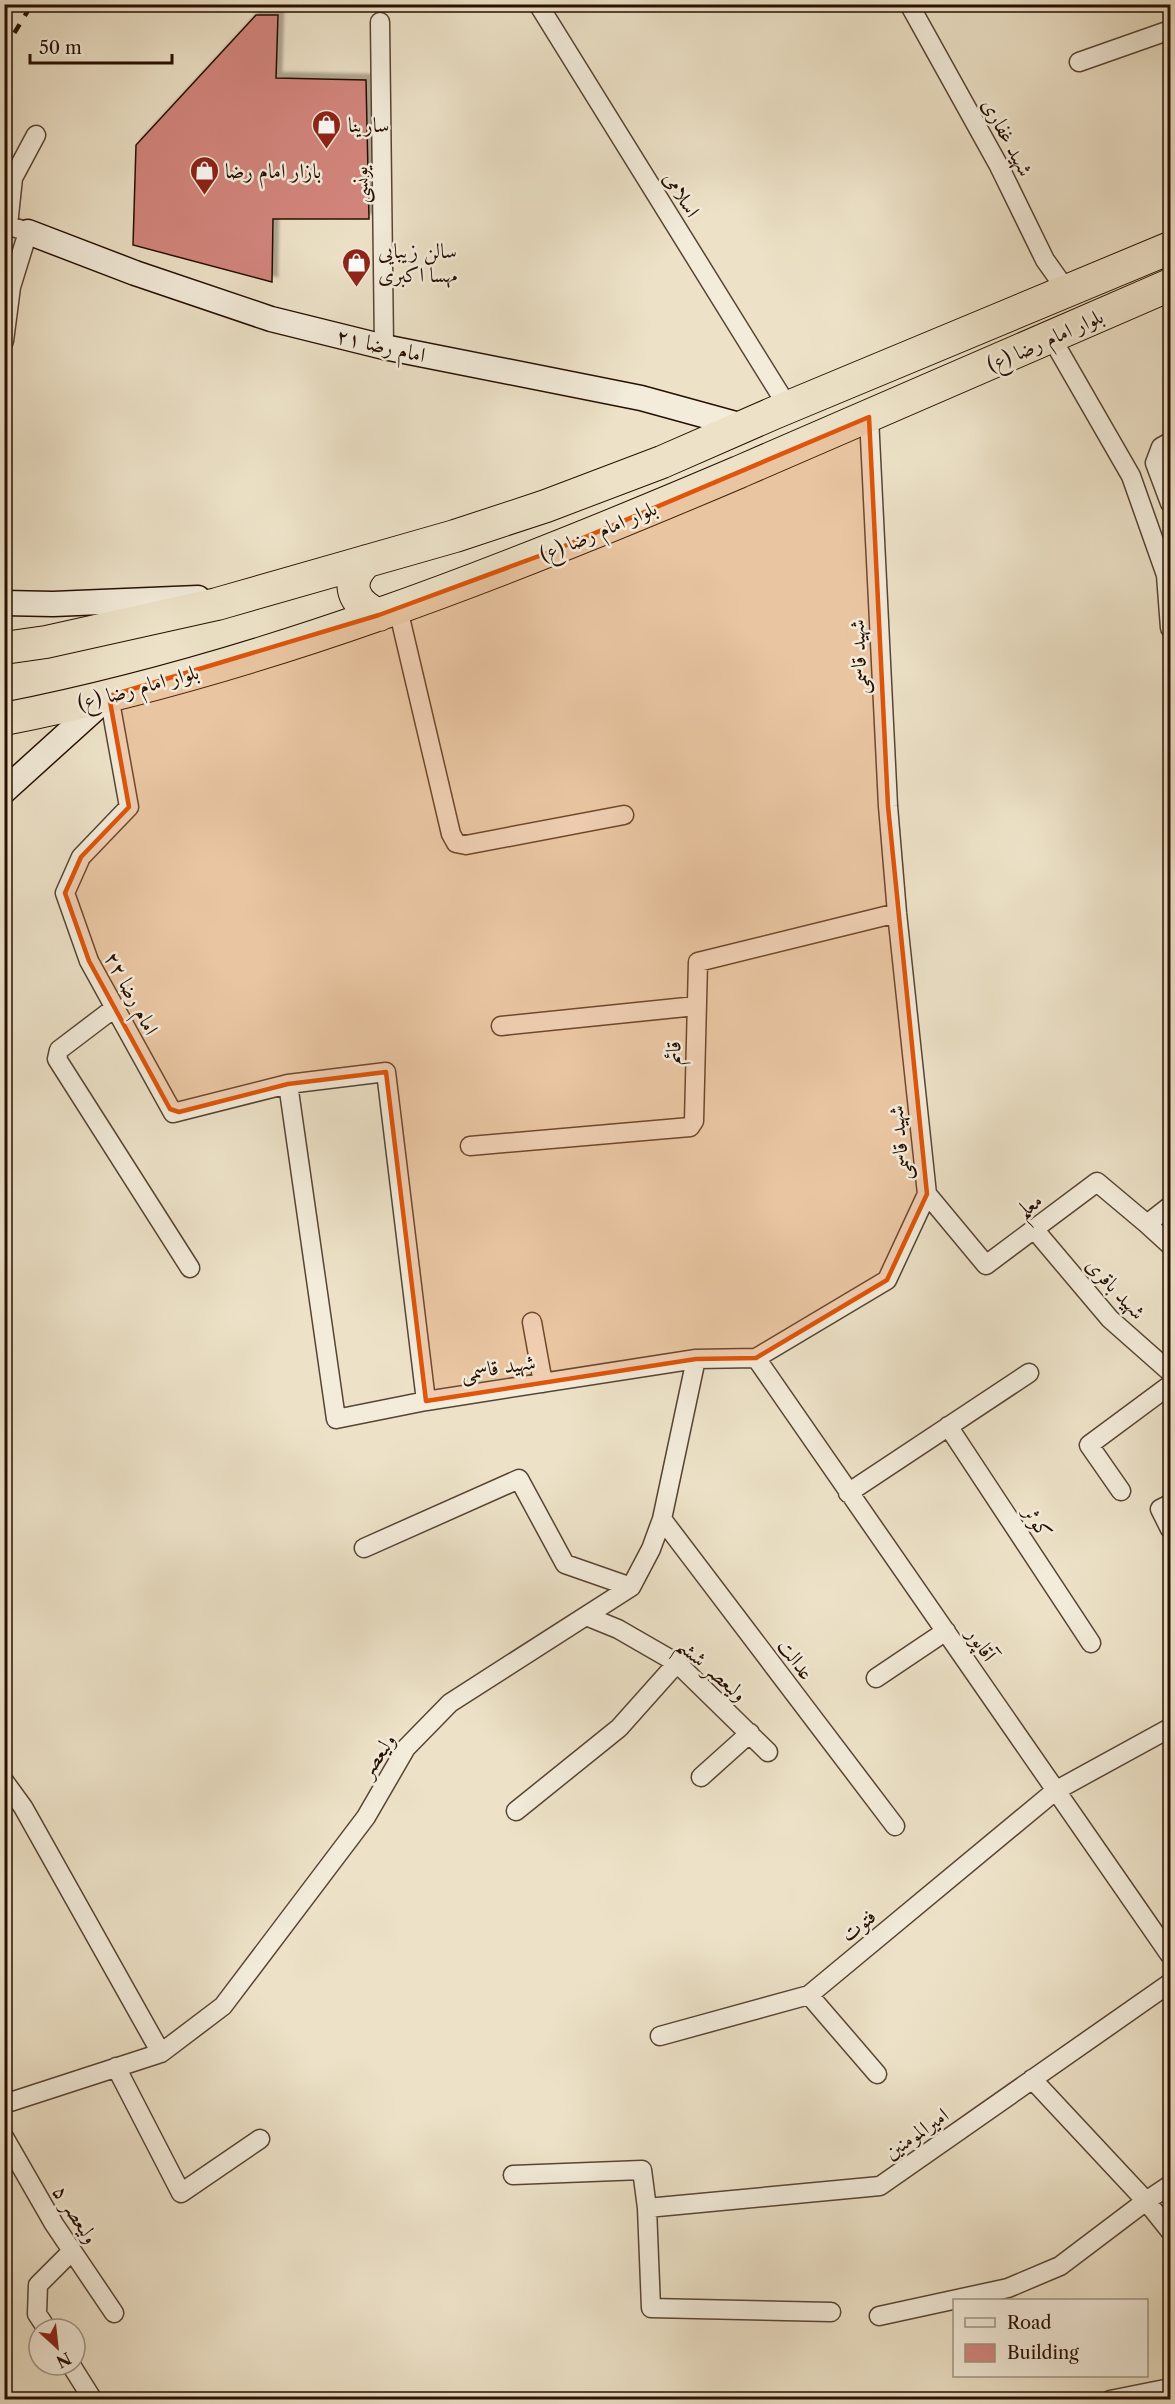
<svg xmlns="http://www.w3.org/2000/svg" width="1175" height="2404" viewBox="0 0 1175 2404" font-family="'Libre Caslon Text',Amiri,serif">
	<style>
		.building { fill: #d3867e; stroke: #270f01; stroke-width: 1.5; filter: url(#shadow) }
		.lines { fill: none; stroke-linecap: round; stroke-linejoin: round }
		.street-casing { stroke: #584433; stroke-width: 21 }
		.secondary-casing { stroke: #270f01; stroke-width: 27 }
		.highway-casing { stroke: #270f01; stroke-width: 34 }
		.street { stroke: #f3ecdb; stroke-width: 18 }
		.secondary { stroke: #f3ecdb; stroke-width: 24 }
		.highway { stroke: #ede2c8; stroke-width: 32 }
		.rail { stroke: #270f01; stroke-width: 4.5; stroke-dasharray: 10 10; stroke-linecap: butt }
		.marked { fill: #de550b; fill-opacity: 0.2; stroke: #de550b; stroke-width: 4.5; stroke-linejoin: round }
		.labels { text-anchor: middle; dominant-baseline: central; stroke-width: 5; stroke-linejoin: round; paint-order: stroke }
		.poi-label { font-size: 21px; fill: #270f01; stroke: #f3ecdb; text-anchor: start }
		.street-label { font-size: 21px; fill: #270f01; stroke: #f3ecdb }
	</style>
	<defs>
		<filter id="shadow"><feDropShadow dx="5.5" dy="-5.5" stdDeviation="1.5" flood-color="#0004"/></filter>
	</defs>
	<rect width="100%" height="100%" fill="#ede2c8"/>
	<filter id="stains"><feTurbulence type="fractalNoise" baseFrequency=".00333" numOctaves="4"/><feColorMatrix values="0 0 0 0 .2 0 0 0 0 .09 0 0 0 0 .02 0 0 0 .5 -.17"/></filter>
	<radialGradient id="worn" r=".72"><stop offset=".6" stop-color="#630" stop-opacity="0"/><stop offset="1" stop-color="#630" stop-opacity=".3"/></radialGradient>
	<path class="building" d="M256 15H278L276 78 366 80 369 219H273L272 282 133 245 136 145Z"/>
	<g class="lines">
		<defs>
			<path id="street" d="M538 4 788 407
				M909 4 999 166 1045 260 1067 291
				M380 22 384 347
				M1079 62 1170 30
				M4 224 28 232 11 287 4 341
				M8 225 13 178 36 135
				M1051 337 1131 476 1166 575 1170 628
				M1170 442 1161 447 1155 463 1170 503
				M398 609 451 834 456 843 466 845 624 815
				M109 696 129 807 81 857 65 893 89 961 173 1113 288 1084 386 1072 426 1401
				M113 1009 59 1050 57 1059 190 1268
				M501 1026 696 1006
				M288 1084 336 1419 426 1401 696 1359 756 1358 887 1280 927 1194 897 913 888 806 869 417
				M470 1146 690 1127 694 1121 698 962 897 913
				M927 1194 986 1265 1097 1182 1147 1224 1170 1206
				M1147 1224 1170 1245
				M1034 1229 1110 1319 1170 1372
				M532 1322 543 1383
				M756 1358 1170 1955
				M948 1426 1091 1643
				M1121 1491 1089 1445 1170 1385
				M848 1493 1029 1373
				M1170 1504 1160 1509 1170 1529
				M662 1519 895 1826
				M364 1548 519 1479 565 1564 631 1587
				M586 1616 618 1629 677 1663 768 1752
				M876 1678 946 1631
				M701 1777 750 1733
				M4 1781 23 1807 161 2053
				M516 1811 619 1728 677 1663
				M809 1995 877 2074
				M660 2036 809 1995 1055 1791 1170 1728
				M116 2067 181 2193 260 2139
				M4 2104 161 2053 223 2006 366 1817 406 1748 450 1703 631 1587 651 1549 662 1519 696 1359
				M4 2137 54 2224 114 2313
				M513 2175 642 2170 647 2208 651 2308 831 2312
				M1170 2185 1146 2201 1170 2231
				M647 2208 880 2186 1170 1983
				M879 2316 1008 2288 1060 2266 1146 2201 1032 2079
				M47 2329 37 2314 38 2285 72 2251
				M71 2365 93 2400
				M1110 2400 1170 2388"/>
			<path id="secondary" d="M28 232 135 273 271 319 384 347 641 398 743 426
				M4 603 53 604 198 598
				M4 791 109 696"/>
			<path id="highway" d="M367 561C344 582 352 603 379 615
				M4 648 46 642 217 604 455 536 546 506 662 462 774 413 1170 248
				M4 719C259 669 502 573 739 472 883 410 1027 348 1170 285"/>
		</defs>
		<use href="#street" class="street-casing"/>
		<use href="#secondary" class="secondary-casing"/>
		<use href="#highway" class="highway-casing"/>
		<use href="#street" class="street"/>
		<use href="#secondary" class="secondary"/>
		<use href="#highway" class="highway"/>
		<path class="rail" d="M4 50 32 4"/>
	</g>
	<path class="marked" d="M869 417 888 806 927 1194 887 1280 756 1358 696 1359 426 1401 386 1072 288 1084 179 1112 170 1109 89 961 65 893 81 857 129 807 109 696 379 615 550 552Z"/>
	<defs>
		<symbol id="shop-pin" viewBox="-11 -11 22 30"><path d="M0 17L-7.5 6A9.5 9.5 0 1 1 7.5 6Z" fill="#8f2418" stroke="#f3ecdb"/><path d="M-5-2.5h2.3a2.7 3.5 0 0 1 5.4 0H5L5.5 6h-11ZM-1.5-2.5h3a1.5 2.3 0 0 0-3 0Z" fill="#fff"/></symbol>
	</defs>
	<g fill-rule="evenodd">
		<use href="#shop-pin" x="310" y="108" width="33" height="45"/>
		<use href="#shop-pin" x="188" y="154" width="33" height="45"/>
		<use href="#shop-pin" x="340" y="246" width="33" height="45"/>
	</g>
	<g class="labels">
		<g class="poi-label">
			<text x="348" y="124">سارینا</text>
			<text x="225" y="170">بازار امام رضا</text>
			<text x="378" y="250">سالن زیبایی<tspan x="378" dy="24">مهسا اکبری</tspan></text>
		</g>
		<g class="street-label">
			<text transform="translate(1008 137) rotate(62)">شهید غفاری</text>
			<text transform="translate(360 185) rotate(-91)">یونسی</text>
			<text transform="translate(682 194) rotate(58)">اسلامی</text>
			<text transform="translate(1045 340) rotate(-24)">بلوار امام رضا (ع)</text>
			<text transform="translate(381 345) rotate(13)">امام رضا ۲۱</text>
			<text transform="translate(598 531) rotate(-23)">بلوار امام رضا (ع)</text>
			<text transform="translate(858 657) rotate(-93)">شهید قاسمی</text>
			<text transform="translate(138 687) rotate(-15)">بلوار امام رضا (ع)</text>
			<text transform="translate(132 993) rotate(62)">امام رضا ۲۲</text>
			<text transform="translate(673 1053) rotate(-89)">قائم</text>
			<text transform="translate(899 1143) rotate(-96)">شهید قاسمی</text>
			<text transform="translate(1029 1205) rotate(-37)">معلم</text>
			<text transform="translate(1116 1288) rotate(47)">شهید باقری</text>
			<text transform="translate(498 1367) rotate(-9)">شهید قاسمی</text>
			<text transform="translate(1038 1522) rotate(57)">کوثر</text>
			<text transform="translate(982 1644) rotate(56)">آقاپور</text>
			<text transform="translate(796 1659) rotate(53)">عدالت</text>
			<text transform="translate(712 1669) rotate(41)">ولیعصر ششم</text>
			<text transform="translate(377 1755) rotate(-56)">ولیعصر</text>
			<text transform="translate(858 1925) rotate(-40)">فتوت</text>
			<text transform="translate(916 2133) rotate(-35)">اميرالمومنين</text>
			<text transform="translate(76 2214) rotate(57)">ولیعصر ۵</text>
		</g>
	</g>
	<rect width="1175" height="2404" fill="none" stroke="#ede2c8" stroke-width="24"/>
	<rect x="6" y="6" width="1163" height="2392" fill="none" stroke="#270f01" stroke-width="3"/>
	<rect x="12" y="12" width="1151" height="2380" fill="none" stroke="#270f01" stroke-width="1.5"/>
	<rect x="953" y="2299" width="195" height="78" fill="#f3ecdb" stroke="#a19484" stroke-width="1.5"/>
	<rect x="965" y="2318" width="30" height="9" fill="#f3ecdb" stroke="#a19484" stroke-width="1.5"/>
	<text x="1007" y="2329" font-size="18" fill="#270f01">Road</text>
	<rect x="965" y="2344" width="30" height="18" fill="#d3867e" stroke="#a19484" stroke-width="1.5"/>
	<text x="1007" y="2359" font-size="18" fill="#270f01">Building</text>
	<g transform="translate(57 2347) rotate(153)"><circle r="28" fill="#f3ecdb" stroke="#a19484" stroke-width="1.5"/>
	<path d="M0-4.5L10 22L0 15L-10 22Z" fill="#8f2418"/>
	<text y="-9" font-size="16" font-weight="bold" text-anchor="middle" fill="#270f01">N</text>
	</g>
	<path d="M30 54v9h142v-9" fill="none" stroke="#270f01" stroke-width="3"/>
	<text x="39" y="54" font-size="18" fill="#270f01" stroke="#f3ecdb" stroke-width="4.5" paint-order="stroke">50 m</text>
	<rect width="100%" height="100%" filter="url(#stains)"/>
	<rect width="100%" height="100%" fill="url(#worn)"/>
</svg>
